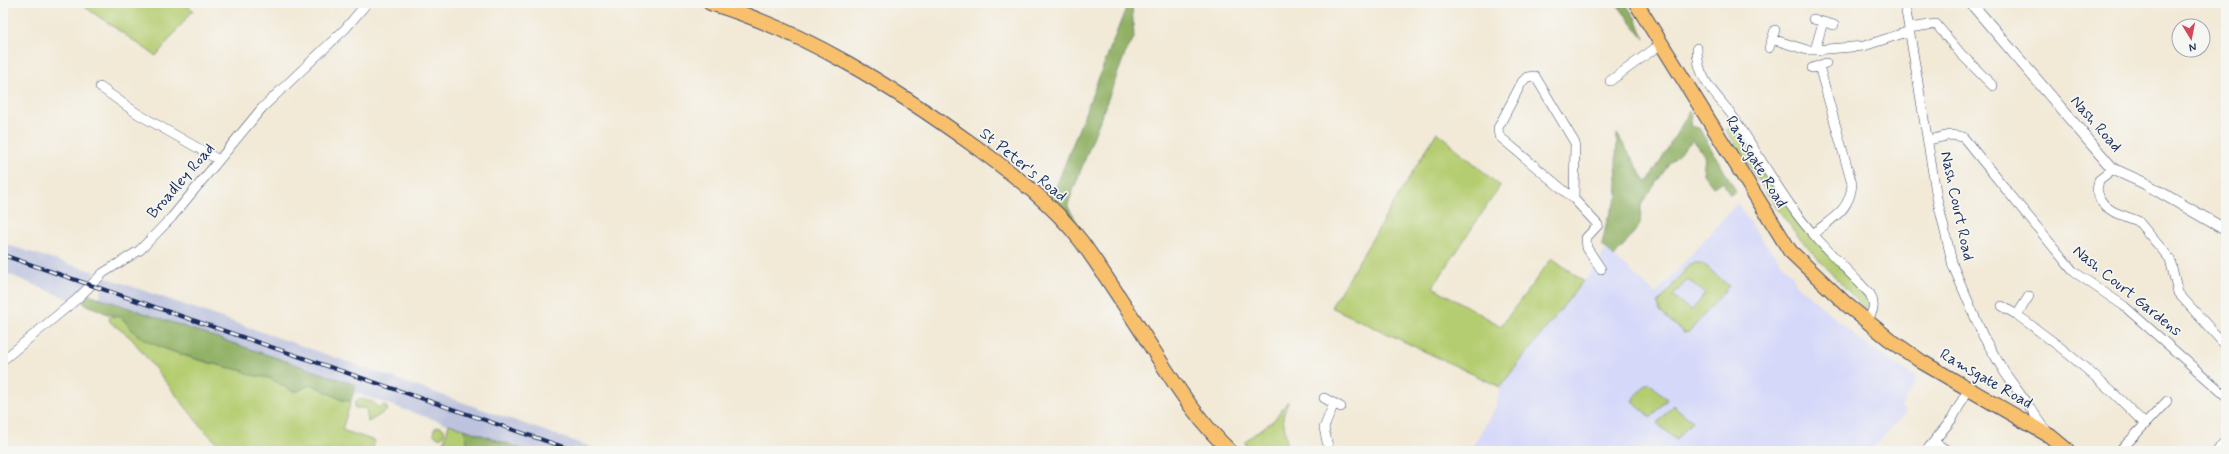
<svg xmlns="http://www.w3.org/2000/svg" width="2229" height="454" viewBox="0 0 2229 454" font-family="Mynerve,sans-serif">
	<style>
		.built { fill: #d5d8f9 }
		.industrial { fill: #bdc3de }
		.green { fill: #b5cd71; stroke: #687e68; fill-rule: evenodd }
		.forest { fill: #90b063; stroke: #567060 }
		.lines { fill: none; stroke-linecap: round; stroke-linejoin: round }
		.minor-casing { stroke: #3b4b70; stroke-width: 10 }
		.tertiary-casing { stroke: #3b4b70; stroke-width: 12 }
		.primary-casing { stroke: #3b4b70; stroke-width: 16 }
		.minor { stroke: #fff; stroke-width: 9 }
		.tertiary { stroke: #fff; stroke-width: 11 }
		.primary { stroke: #f8bf6c; stroke-width: 14 }
		.rail-casing { stroke: #1b2f5e; stroke-width: 4 }
		.rail { stroke: #f6f6f2; stroke-width: 2.5; stroke-dasharray: 8; stroke-linecap: butt }
		.labels { text-anchor: middle; dominant-baseline: central; stroke-width: 3.5; stroke-linejoin: round; paint-order: stroke }
		.street-label { font-size: 16px; fill: #1b2f5e; stroke: #f6f6f2 }
	</style>
	<rect width="100%" height="100%" fill="#f6f6f2"/>
	<filter id="ink" filterUnits="userSpaceOnUse"><feTurbulence type="fractalNoise" baseFrequency=".025" numOctaves="2"/><feDisplacementMap in="SourceGraphic" scale="8" xChannelSelector="R" yChannelSelector="G"/><feConvolveMatrix kernelMatrix="1 2 1 2 8 2 1 2 1" color-interpolation-filters="sRGB"/></filter>
	<filter id="wash" filterUnits="userSpaceOnUse"><feTurbulence type="fractalNoise" baseFrequency=".012" numOctaves="4" result="noise"/><feDisplacementMap in="SourceGraphic" scale="16" xChannelSelector="R" yChannelSelector="G"/><feGaussianBlur stdDeviation="0.9" result="paint"/><feColorMatrix in="noise" values="0 0 0 0 0 0 0 0 0 0 0 0 0 0 0 0 0 1.4 0 .05"/><feComposite in="paint" operator="in"/></filter>
	<g filter="url(#wash)">
		<rect width="100%" height="100%" fill="#f2e9d6"/>
		<path class="built" d="M1737 203 1762 240 1792 275 1796 284 1864 343 1917 378 1901 407 1906 412 1870 451H1470L1496 406 1500 387 1595 267 1606 249 1656 294Z"/>
		<path class="industrial" d="M3 243 14 247 95 272 90 282 73 301 3 272Z
			M105 277 602 451H528L150 324 88 294 100 297 103 287 97 284Z"/>
		<path class="green" d="M79 3H183L193 10 156 56Z
			M1731 127 1738 129 1779 193 1870 296 1872 303 1868 307H1863L1801 240 1776 207 1726 130Z
			M1437 132 1500 186 1433 287 1501 326 1552 258 1583 281 1500 387 1331 307Z
			M1693 263H1702L1729 286 1689 332 1684 333 1660 312 1658 304 1688 266ZM1688 279 1705 294 1691 311 1673 296Z
			M116 315C127 319 133 333 144 339 174 355 211 364 244 371 252 376 260 374 269 378 279 382 286 390 298 390 304 390 307 384 313 385L342 400 351 401 342 430 375 441 372 451H225L203 429 131 338 110 322 109 318Z
			M1648 382 1667 399 1651 418 1632 401Z
			M362 399 373 402 378 408 385 405 388 410 368 422 366 408H355V401Z
			M1288 401 1283 417 1288 451H1247L1245 441 1274 420Z
			M1673 405 1692 421 1676 440 1657 423Z
			M449 424 528 451H438L442 449Z
			M433.5 432a5.5 5.5 0 1 1 11 0a5.5 5.5 0 1 1-11 0Z"/>
		<path class="forest" d="M1128 3H1132L1134 38 1125 54 1068 204V207L1084 235 1048 202 1049 196 1056 187Z
			M1616 3H1625L1638 22 1644 39Z
			M1690 111 1692 116 1690 126 1699 128 1736 191 1730 195 1723 182 1713 187 1703 174 1705 155 1693 140 1669 164 1641 205 1640 225 1614 257 1602 245 1607 220 1618 196 1616 163 1617 134 1647 183Z
			M88 294 356 385 351 401 342 400 313 385H309L296 392 292 391 269 378 250 375 244 371C218 365 154 350 135 333 130 328 126 322 121 317L112 316 83 303Z
			M464 429 528 451H469Z"/>
	</g>
	<g filter="url(#ink)">
		<g class="lines">
			<defs>
				<path id="minor" d="M1900 3 1905 6 1909 28 1937 198 1953 266 1983 336 2005 373 2049 434
					M1813 19 1834 25
					M1909 28 1936 24 1961 54 1993 86
					M1772 39 1807 50H1815L1864 46 1910 31
					M1697 48C1697 83 1719 95 1736 121 1755 149 1771 178 1791 206 1813 238 1843 265 1870 294 1876 306 1873 311 1867 322
					M1769 48 1775 30
					M1815 50 1823 22
					M1812 68 1826 63
					M1610 81 1661 44
					M100 87 138 114 219 160
					M1928 140 1951 135 1963 137 2073 271 2124 306 2226 396
					M2113 169 2099 180 2097 190 2100 199 2105 206 2114 212 2138 221 2170 259 2178 293 2226 346
					M1574 199 1499 136 1498 128 1522 82 1527 77 1535 76 1575 143 1574 199 1598 225 1586 238 1587 248 1601 269
					M1813 234C1832 218 1850 211 1852 184L1819 66
					M2002 306 2017 315 2029 296
					M2017 315C2064 348 2105 383 2144 423
					M3 360 77 299 103 273 140 250 172 217 262 108 345 29 367 3
					M1324 398 1341 407
					M1934 442 1948 451
					M1329 451 1324 428 1334 403
					M1926 451 1952 419 1969 388
					M2120 451 2167 401
					M2217 451 2226 441"/>
				<path id="tertiary" d="M1971 3 2113 169 2144 183 2226 230"/>
				<path id="primary" d="M710 3C807 32 894 88 976 147 1013 174 1053 204 1081 241 1108 278 1132 317 1157 356 1178 389 1201 424 1230 451
					M1636 3 1790 251 1846 304 1889 339 1922 362 2050 436 2068 451"/>
			</defs>
			<use href="#minor" class="minor-casing"/>
			<use href="#tertiary" class="tertiary-casing"/>
			<use href="#primary" class="primary-casing"/>
			<use href="#minor" class="minor"/>
			<use href="#tertiary" class="tertiary"/>
			<use href="#primary" class="primary"/>
			<defs>
				<path id="rail" d="M3 255 575 451"/>
			</defs>
			<use href="#rail" class="rail-casing"/>
			<use href="#rail" class="rail"/>
		</g>
	</g>
	<g class="labels">
		<g class="street-label">
			<text transform="translate(2096 124) rotate(49)">Nash Road</text>
			<text transform="translate(1756 162) rotate(59)">Ramsgate Road</text>
			<text transform="translate(1023 165) rotate(39)">St Peter's Road</text>
			<text transform="translate(181 181) rotate(-49)">Broadley Road</text>
			<text transform="translate(1957 206) rotate(78)">Nash Court Road</text>
			<text transform="translate(2127 291) rotate(39)">Nash Court Gardens</text>
			<text transform="translate(1986 379) rotate(30)">Ramsgate Road</text>
		</g>
	</g>
	<rect width="2229" height="454" fill="none" stroke="#f6f6f2" stroke-width="16"/>
	<g transform="translate(2191 38) rotate(170)"><circle r="19" fill="#f6f6f2" stroke="#9ea6b7"/>
	<path d="M0-3L7 15L0 10L-7 15Z" fill="#d1495b"/>
	<text y="-6" font-size="11" font-weight="bold" text-anchor="middle" fill="#1b2f5e">N</text>
	</g>
</svg>
